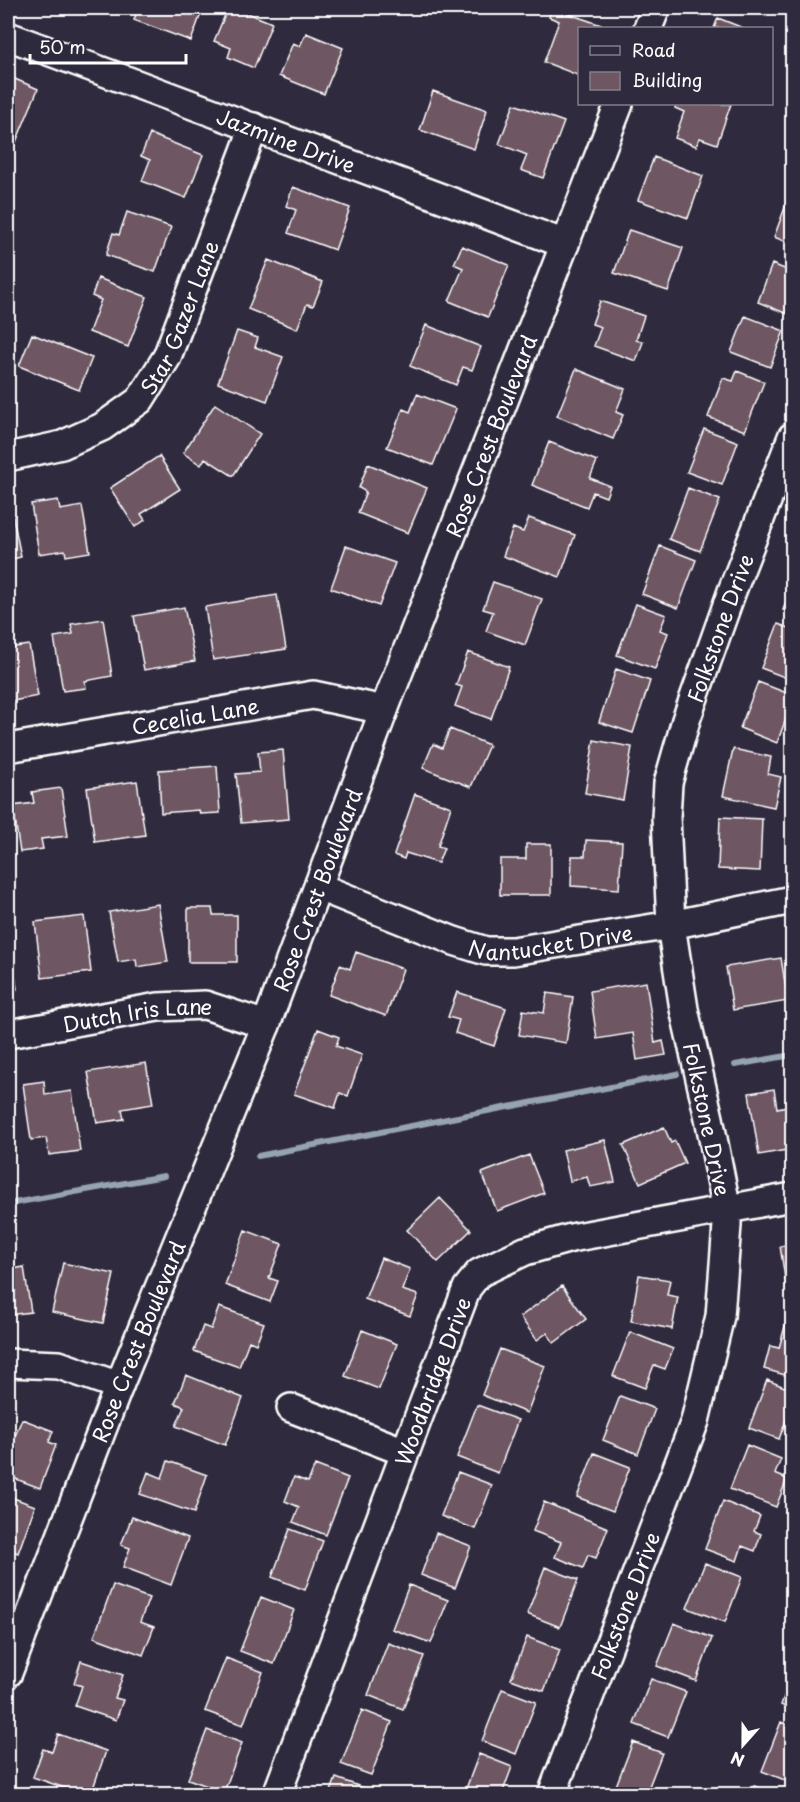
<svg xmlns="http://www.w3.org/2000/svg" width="800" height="1802" viewBox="0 0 800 1802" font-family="'Playpen Sans',sans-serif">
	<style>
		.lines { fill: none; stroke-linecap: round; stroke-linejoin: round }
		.stream { stroke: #96a4b0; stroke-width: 6 }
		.building { fill: #6e5662; stroke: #fff; stroke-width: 1.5 }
		.minor-casing { stroke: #fff; stroke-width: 32 }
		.minor { stroke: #2f2a3d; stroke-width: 27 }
		.labels { text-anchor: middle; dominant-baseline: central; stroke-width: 4.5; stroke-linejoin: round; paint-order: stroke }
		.street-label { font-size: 21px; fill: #fff; stroke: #2f2a3d }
	</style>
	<rect width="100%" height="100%" fill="#2f2a3d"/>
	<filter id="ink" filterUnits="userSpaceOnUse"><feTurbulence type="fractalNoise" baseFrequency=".0167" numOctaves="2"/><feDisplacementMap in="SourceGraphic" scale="12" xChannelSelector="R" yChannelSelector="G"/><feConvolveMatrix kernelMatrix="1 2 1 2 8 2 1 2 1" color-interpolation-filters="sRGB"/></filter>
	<g filter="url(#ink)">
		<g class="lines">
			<path class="stream" d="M735 1065 792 1055
				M258 1156 677 1074
				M8 1204 164 1176"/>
		</g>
		<path class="building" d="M98 8H114L112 13Z
			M138 8H203L191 41 134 20Z
			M228 8H235L272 23 254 68 228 57 231 48 214 41Z
			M552 8 601 25 599 28H580V76L544 62 559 21 549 17Z
			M718 18 743 28H714Z
			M306 33 343 48 324 94 279 76 293 43 300 46Z
			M8 76 38 89 16 142 8 139Z
			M433 91 487 110 474 149 420 130Z
			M514 104 564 122 543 178 521 170 527 155 499 144Z
			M676 104H731L717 144 700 138 696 146 675 138 684 112 675 108Z
			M150 134 203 155 186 198 142 181 150 160 141 156Z
			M654 157 703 176 688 218 638 200Z
			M293 187 350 208 335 250 288 233 296 210 286 206Z
			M790 194 792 195V244L774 237Z
			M127 212 171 227 155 272 106 255 113 233 119 235Z
			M629 230 683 248 668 291 614 273Z
			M462 246 509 265 488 317 449 301 463 268 454 264Z
			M268 260 323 282 313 306 307 304 297 329 248 309Z
			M772 264 792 272V309L790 315 758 302Z
			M98 278 147 297 128 347 89 332 101 300 92 296Z
			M600 301 644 316 636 340 643 342 636 361 594 346 601 327 592 324Z
			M745 316 784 331 770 367 731 352Z
			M426 325 481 347 472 370 463 367 456 385 410 366Z
			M237 331 258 338 255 347 283 357 267 401 218 383Z
			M32 334 92 358 79 390 19 366Z
			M576 369 625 389 616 412 623 415 613 439 557 416Z
			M737 371 764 382 745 431 708 417 723 378 733 381Z
			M417 394 456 409 433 465 387 447 403 409 410 412Z
			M215 404 260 434 233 476 205 458 201 465 183 453Z
			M704 429 738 442 722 485 687 472Z
			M549 442 597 461 590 478 610 486 606 497 593 492 587 507 532 485Z
			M159 456 180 489 141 514 145 520 135 527 110 488Z
			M368 464 427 488 408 533 358 513 366 492 359 488Z
			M688 488 720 500 700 551 669 539Z
			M58 500 60 510 82 506 90 552 66 556 65 550 39 554 31 504Z
			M11 507 21 557 8 560V508Z
			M529 518 575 535 560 577 503 556 513 528 523 532Z
			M346 546 395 563 379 606 331 588Z
			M660 546 696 560 678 608 642 594Z
			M493 582 542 599 525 645 486 631 493 612 483 609Z
			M792 586V613L783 610Z
			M277 595 286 649 213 660 205 607Z
			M636 604 666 615 660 630 668 633 655 669 617 655Z
			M184 607 195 661 144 670 134 616Z
			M103 619 112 676 85 681 86 688 63 691 54 637 73 634 71 624Z
			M778 624 792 629V680L761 668Z
			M29 645 38 696 8 702V648Z
			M468 652 509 667 491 719 455 706 462 687 456 685Z
			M616 669 650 681 633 733 599 722Z
			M758 682 792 695V702L777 743 740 728Z
			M450 729 489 745 471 787 423 768 433 744 442 748Z
			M594 740 632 747 623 800 585 793Z
			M733 749 771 757 768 774 781 777 774 807 723 796Z
			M283 750 289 819 241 823 236 774 260 772 258 752Z
			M217 766 220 813 200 814 199 810 161 813 159 770Z
			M137 781 145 835 95 842 87 788Z
			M61 788 68 836 41 839 43 849 20 852 13 806 34 803 32 792Z
			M415 794 451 807 438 846 444 848 438 863 406 853 404 859 394 855Z
			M720 817 762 819 760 871 718 869Z
			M586 840 622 842 619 889 571 886 572 856H585Z
			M526 844H551V895H500V859H526Z
			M158 904 168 962 137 967 136 959 118 962 109 912Z
			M188 908H212L213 915H237V962H188Z
			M84 916 91 972 42 978 35 922Z
			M8 925 17 989 8 990Z
			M356 952 403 969 386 1016 329 995 340 965 350 969Z
			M781 958 788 1001 733 1010 726 967Z
			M646 982 655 1043 663 1041 666 1055 637 1060 633 1033 597 1039 590 991Z
			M457 992 506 1008 494 1046 455 1033 459 1020 448 1017Z
			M547 993 573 997 566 1043 519 1035 523 1010 544 1013Z
			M318 1029 339 1037 336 1046 362 1055 348 1096 340 1093 335 1108 294 1094Z
			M146 1063 153 1104 122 1109 124 1119 97 1123 88 1072Z
			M44 1081 45 1095 72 1091 80 1151 49 1155 46 1138 31 1140 23 1084Z
			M774 1089 777 1108 792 1105V1149L759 1155 749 1093Z
			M664 1127 671 1143 675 1141 685 1163 640 1183 623 1145Z
			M605 1140 615 1182 590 1187 587 1177 570 1181 563 1150Z
			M529 1155 544 1193 497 1211 482 1173Z
			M440 1198 471 1230 438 1262 407 1230Z
			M245 1230 282 1244 269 1278 278 1281 270 1302 225 1285Z
			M792 1244V1289L787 1290 780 1246Z
			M381 1258 410 1269 402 1290 418 1295 410 1316 365 1299Z
			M63 1263 114 1274 103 1323 52 1312Z
			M24 1267 31 1312 8 1315V1270Z
			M639 1275 670 1280 667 1295 678 1297 672 1329 631 1321Z
			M562 1286 586 1319 554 1343 547 1333 537 1340 520 1317Z
			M219 1307 264 1323 256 1344 249 1341 239 1367 194 1351 203 1326 211 1329Z
			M787 1319 792 1321V1377L764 1369 770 1346 779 1348Z
			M362 1330 397 1344 379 1389 345 1376Z
			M630 1332 673 1349 665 1369 654 1365 645 1388 613 1376Z
			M500 1349 545 1366 527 1413 482 1395Z
			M186 1375 243 1398 225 1445 176 1426 184 1407 175 1403Z
			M767 1380 792 1390V1405L779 1439 749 1428Z
			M620 1396 655 1409 638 1454 603 1440Z
			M477 1405 518 1420 498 1473 457 1457Z
			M22 1419 53 1431 49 1442 56 1445 40 1488 8 1476V1453Z
			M747 1445 781 1459 775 1474 787 1479 776 1507 730 1489Z
			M594 1453 630 1467 613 1511 577 1497Z
			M168 1461 207 1475 194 1513 140 1494 148 1472 162 1478Z
			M315 1465 348 1478 326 1535 293 1522 299 1507 285 1501 294 1477 308 1482Z
			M458 1472 492 1485 475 1529 441 1516Z
			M8 1496 35 1506 18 1553 8 1549Z
			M723 1501 760 1516 754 1531 761 1534 755 1551 742 1546 737 1561 705 1549Z
			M544 1502 608 1528 596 1558 588 1555 583 1568 555 1557 561 1542 533 1531Z
			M132 1517 188 1538 171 1585 123 1567 130 1548 121 1545Z
			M290 1529 323 1541 305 1590 272 1577Z
			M436 1533 471 1546 455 1588 421 1575Z
			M705 1563 742 1577 725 1622 687 1608Z
			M545 1567 578 1580 560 1627 527 1614Z
			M113 1585 149 1598 140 1622 154 1627 143 1655 94 1637Z
			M409 1585 448 1600 431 1643 392 1629Z
			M261 1597 294 1610 274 1664 240 1651Z
			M674 1623 712 1638 696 1681 657 1666Z
			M527 1637 560 1650 544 1691 511 1679Z
			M388 1643 424 1656 403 1709 368 1695Z
			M226 1658 263 1672 243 1725 205 1711Z
			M81 1661 123 1675 115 1698 123 1700 116 1720 75 1706 82 1686 74 1683Z
			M792 1674V1710L781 1705Z
			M651 1679 686 1692 668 1737 634 1724Z
			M502 1689 536 1702 516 1754 482 1741Z
			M362 1710 392 1722 371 1775 341 1764Z
			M781 1722 792 1727V1783L762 1771Z
			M207 1730 242 1743 224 1792 188 1779Z
			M58 1734 106 1751 91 1794H82L33 1777 43 1749 52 1752Z
			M633 1742 662 1753 646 1794H624L614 1791Z
			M479 1754 512 1767 502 1794H464Z
			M336 1778 364 1788 362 1794H330Z
			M754 1786 777 1794H751Z"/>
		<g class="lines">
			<defs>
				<g id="minor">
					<path d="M648 28 656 8"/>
					<path id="s1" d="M8 36 565 244"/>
					<path id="s2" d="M8 457 62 445 102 427 140 400 167 357 254 127"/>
					<path id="s3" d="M8 748 313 695 384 710"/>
					<path id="s4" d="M319 887 454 941 486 951H513L671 925 792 900"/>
					<path id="s5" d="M8 1034 158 1007 205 1005 266 1025"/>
					<path d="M8 1363 59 1365 119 1386"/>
					<path d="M291 1408 405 1452"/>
					<path id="s6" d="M8 1673 119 1386 266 1025 384 710 619 104"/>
					<path id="s7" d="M277 1794 467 1288 479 1273 525 1251 571 1238 792 1197"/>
					<path id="s8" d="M552 1794 695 1421 720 1316 727 1225V1210L709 1118 684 1009 671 925 666 817 668 783 686 720 732 591 792 437"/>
				</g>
			</defs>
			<use href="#minor" class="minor-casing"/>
			<use href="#minor" class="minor"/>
		</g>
	</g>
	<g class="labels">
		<g class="street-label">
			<text stroke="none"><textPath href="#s1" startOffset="297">Jazmine Drive</textPath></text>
			<text stroke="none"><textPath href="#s2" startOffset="238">Star Gazer Lane</textPath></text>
			<text stroke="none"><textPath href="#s6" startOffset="1328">Rose Crest Boulevard</textPath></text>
			<text stroke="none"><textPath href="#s8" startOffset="1210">Folkstone Drive</textPath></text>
			<text stroke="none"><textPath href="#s3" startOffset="190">Cecelia Lane</textPath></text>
			<text stroke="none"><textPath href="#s6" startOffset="842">Rose Crest Boulevard</textPath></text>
			<text stroke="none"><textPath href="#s4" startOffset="244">Nantucket Drive</textPath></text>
			<text stroke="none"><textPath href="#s5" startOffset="132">Dutch Iris Lane</textPath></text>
			<text transform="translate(708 1119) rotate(78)">Folkstone Drive</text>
			<text stroke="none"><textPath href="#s6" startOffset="356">Rose Crest Boulevard</textPath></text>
			<text stroke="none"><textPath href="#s7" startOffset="441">Woodbridge Drive</textPath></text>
			<text stroke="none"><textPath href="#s8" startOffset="202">Folkstone Drive</textPath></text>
		</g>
	</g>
	<rect width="800" height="1802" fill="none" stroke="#2f2a3d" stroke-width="30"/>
	<rect x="15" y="15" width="770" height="1772" fill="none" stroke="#fff" stroke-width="2" filter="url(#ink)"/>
	<rect x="578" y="27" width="195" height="78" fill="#2f2a3d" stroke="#827f8b" stroke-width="1.5"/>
	<rect x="590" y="46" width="30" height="9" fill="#2f2a3d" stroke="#827f8b" stroke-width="1.5"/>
	<text x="632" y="57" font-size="18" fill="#ffffff">Road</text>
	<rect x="590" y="72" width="30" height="18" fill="#6e5662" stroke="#827f8b" stroke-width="1.5"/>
	<text x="632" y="87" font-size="18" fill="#ffffff">Building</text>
	<g transform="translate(743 1745) rotate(201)" stroke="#2f2a3d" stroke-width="4.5" paint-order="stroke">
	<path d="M0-4.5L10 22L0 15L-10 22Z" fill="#ffffff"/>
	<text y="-9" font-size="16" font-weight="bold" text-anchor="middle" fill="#ffffff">N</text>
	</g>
	<path d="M30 54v9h156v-9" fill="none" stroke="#ffffff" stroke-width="3"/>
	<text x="39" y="54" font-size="18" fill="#ffffff" stroke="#2f2a3d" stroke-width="4.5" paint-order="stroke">50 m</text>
</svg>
